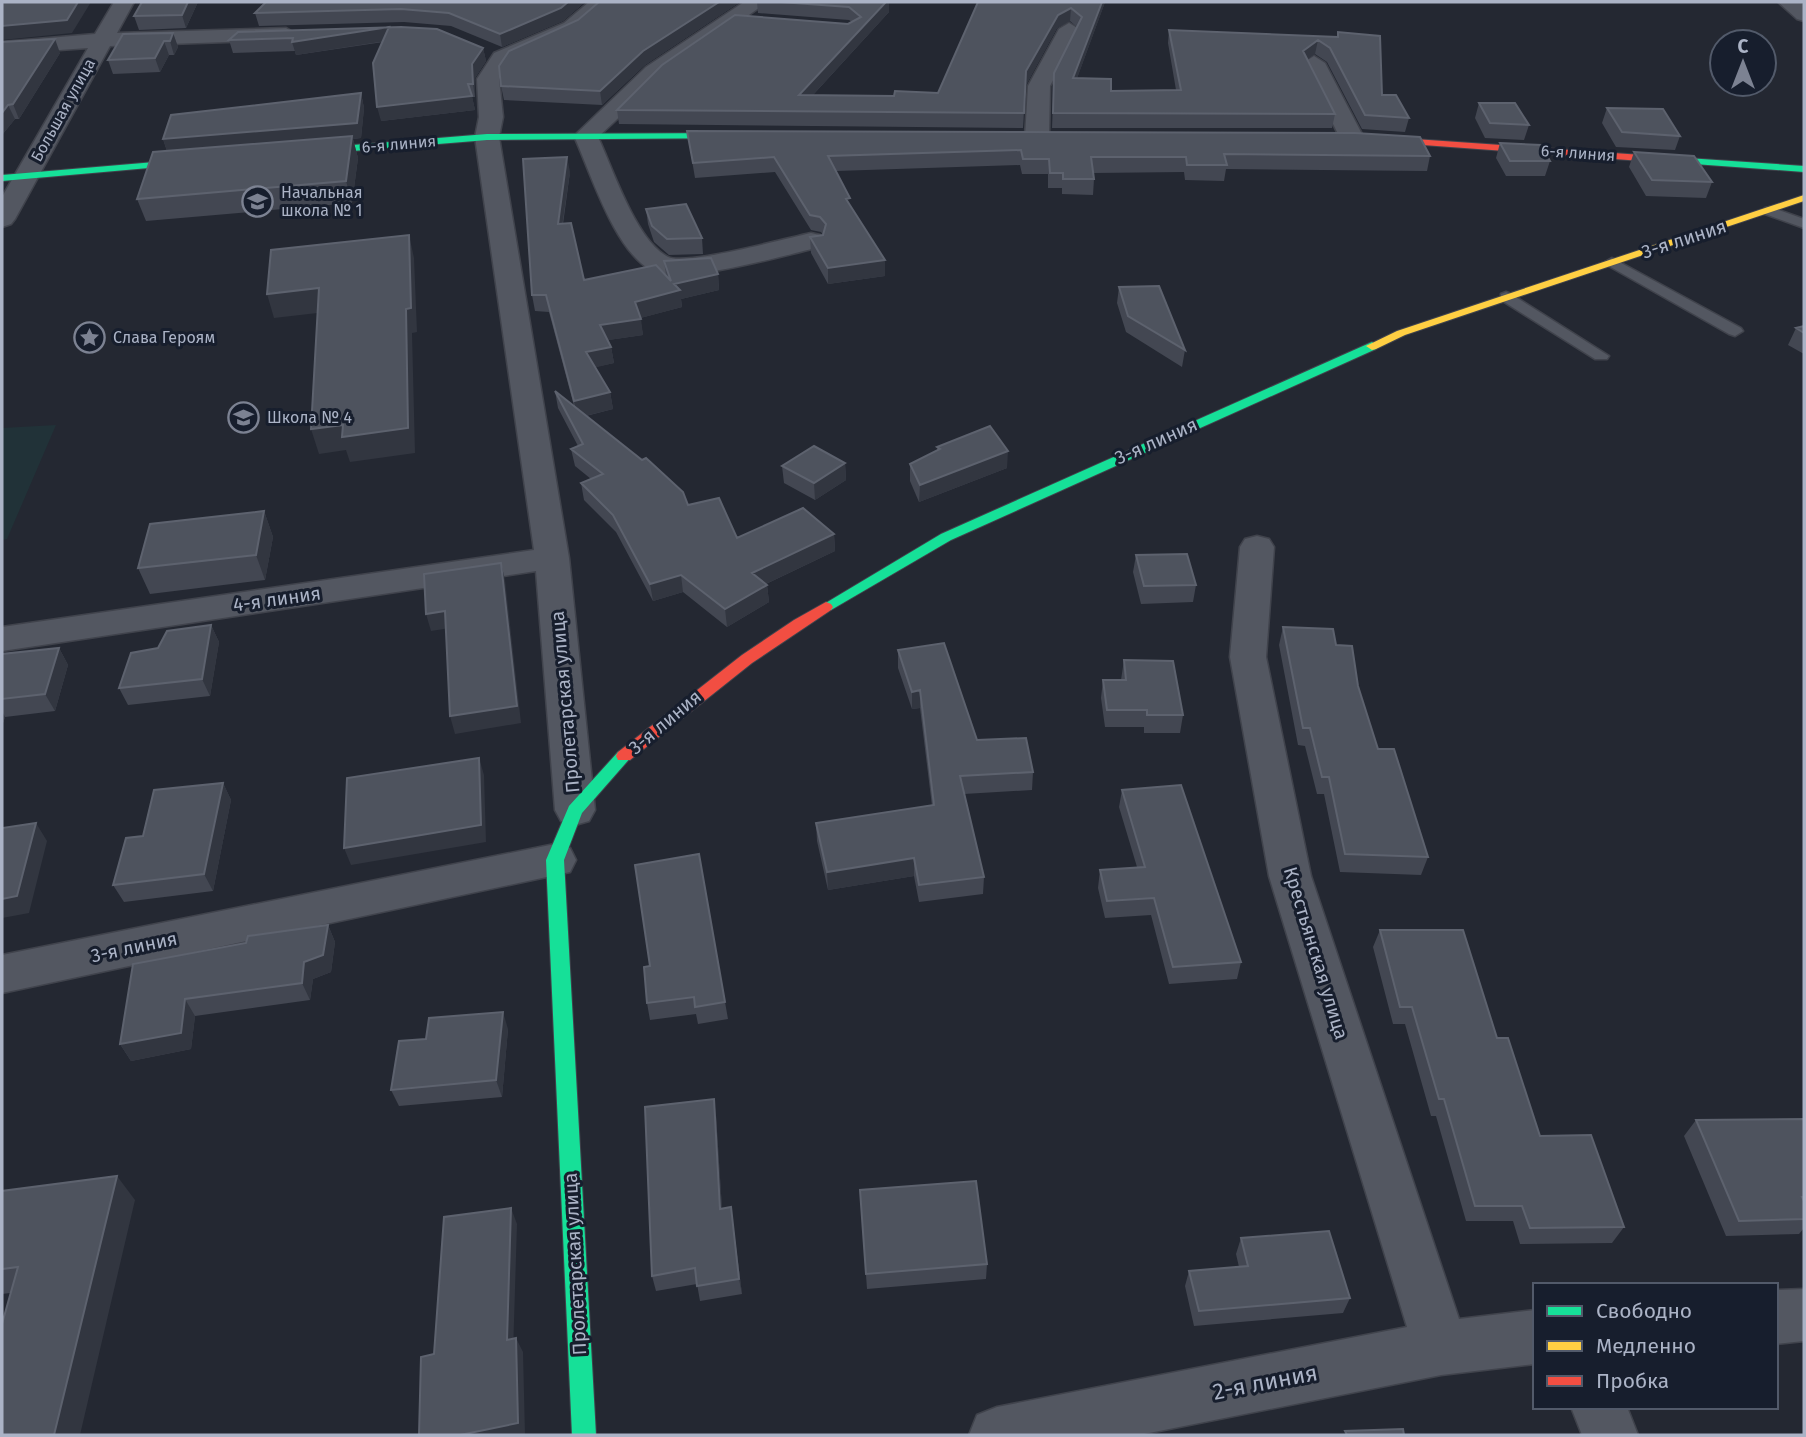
<svg xmlns="http://www.w3.org/2000/svg" width="1806" height="1437" viewBox="0 0 1806 1437" font-family="'Fira Sans',sans-serif">
	<style>
		.green { fill: #213238 }
		.lines { fill: none; stroke-linecap: round; stroke-linejoin: round }
		.lane-casing { stroke: #40434c; stroke-width: 3 }
		.street-casing { stroke: #40434c; stroke-width: 3 }
		.fast-casing { stroke: #40434c; stroke-width: 2 }
		.slow-casing { stroke: #40434c; stroke-width: 2 }
		.jam-casing { stroke: #40434c; stroke-width: 2 }
		.lane { fill: #535761; fill-rule: evenodd }
		.street { fill: #535761; fill-rule: evenodd }
		.fast { fill: #16e098; fill-rule: evenodd }
		.slow { fill: #ffcf43; fill-rule: evenodd }
		.jam { fill: #f24e42; fill-rule: evenodd }
		.wall { fill: #434752 }
		.shaded-wall { fill: #323640 }
		.building { fill: #4e535e; stroke: #5d626e; stroke-width: 2 }
		.labels { text-anchor: middle; dominant-baseline: central; stroke-width: 6; stroke-linejoin: round; paint-order: stroke }
		.far-street-label { font-size: 16px; fill: #abb3c6; stroke: #171e2d }
		.far-poi-label { font-size: 16px; fill: #abb3c6; stroke: #171e2d; text-anchor: start }
		.street-label { font-size: 19px; fill: #abb3c6; stroke: #171e2d }
		.near-street-label { font-size: 23px; fill: #abb3c6; stroke: #171e2d }
	</style>
	<rect width="100%" height="100%" fill="#242832"/>
	<path class="green" d="M56 425 7 539 2 540V428Z"/>
	<g class="lines">
		<defs>
			<path id="lane" d="M1770 207 1804 219V228L1765 214V208Z
				M1612 258 1741 328 1743 331 1735 336 1729 334 1607 265 1605 262Z
				M1506 292 1511 294 1609 356 1607 359H1595L1501 300V294Z"/>
			<path id="street" d="M114 2H134L117 33 286 28 296 34 286 40 110 46 15 219 11 224 2 227V197L88 48 2 54V42L95 34Z
				M589 2H611L578 31 510 62 499 79 503 117 499 137 569 558 595 810 589 821 575 825 561 821 555 810 536 571 2 651V627L534 550 475 137 479 117 477 79 494 53 564 23Z
				M744 2H767L662 77 598 137C613 169 636 241 668 257 686 266 787 238 811 233L820 235 824 241 820 247C785 255 681 286 651 270 614 250 591 173 574 136L646 67Z
				M1778 2H1800L1804 5V21L1797 19Z
				M1069 23 1079 29 1050 86 1049 137 1045 142H1029L1025 137 1028 86 1059 29Z
				M1314 56 1325 63 1364 138 1360 143H1344L1340 138 1303 63Z
				M1257 536 1269 539 1274 547 1266 657 1311 876 1459 1319 1535 1310V1364L1441 1375 1139 1435H969L977 1415 997 1407 1407 1327 1269 876 1230 657 1240 547 1245 539Z
				M555 844 570 848 576 860 570 872 2 993V955Z
				M1804 1289V1341L1776 1344V1290Z
				M1571 1407H1627L1638 1435H1582Z"/>
			<path id="fast" d="M740 133 743 134V138L487 140 304 155 299 152 304 149 487 134Z
				M1642 155 1804 166V172L1639 160 1637 158Z
				M202 158 205 159V163L2 181V175Z
				M1372 342 1378 346 1376 349 951 540 831 610H821L819 607 941 534Z
				M624 750 632 756 582 813 564 860 596 1435H572L546 860 569 806 618 752Z"/>
			<path id="slow" d="M1804 195V201L1405 335 1376 349 1372 350 1366 346 1397 331Z"/>
			<path id="jam" d="M1371 136 1642 155 1647 158 1642 161 1368 141 1366 139Z
				M826 602 831 604 833 607 831 610 752 663 630 760H618L616 756 618 752 742 655 794 620Z"/>
		</defs>
		<use href="#lane" class="lane-casing"/>
		<use href="#street" class="street-casing"/>
		<use href="#fast" class="fast-casing"/>
		<use href="#slow" class="slow-casing"/>
		<use href="#jam" class="jam-casing"/>
		<use href="#lane" class="lane"/>
		<use href="#street" class="street"/>
		<use href="#fast" class="fast"/>
		<use href="#slow" class="slow"/>
		<use href="#jam" class="jam"/>
	</g>
	<path class="wall" d="M198 2 186 28 139 30 134 16Z
		M266 2H585L563 21 502 47 451 26 404 22 259 26 255 13Z
		M599 2H740L645 65 602 105 504 100 501 86Z
		M757 2H889V12L813 95 894 96 938 93 978 2H1105L1077 78 1111 91 1176 90 1168 43 1169 30 1337 37 1338 32 1382 95 1409 118 1405 132 1362 129 1327 62 1315 54 1308 59 1335 114 1332 128H1052L1054 73 1077 27 1070 21 1057 28 1026 85 1023 128 619 124 617 110 852 22 849 20 758 13Z
		M238 32 483 48 486 61 475 78V97H472L475 110 381 121 383 42 296 55 295 51 233 53 229 40Z
		M173 33 178 47 174 55H169L160 72 113 74 108 60Z
		M2 42 60 53 19 119H15L2 135Z
		M361 93 364 108 361 138 353 139 358 158 352 203 146 221 137 199 167 151 163 139Z
		M1479 103 1529 125 1524 140 1485 138 1475 118Z
		M1607 108 1680 136 1675 150 1616 147 1602 123Z
		M687 131 1430 156 1427 171 1226 169 1224 181 1185 180 1184 172 1093 173 1094 179 1093 195 1062 194V188H1048V174H1022L1020 165 836 171 850 206 885 260V276L828 284 811 253 810 237 823 235 821 232 811 230 775 172 695 178Z
		M1500 143 1550 161 1545 176H1506L1496 158Z
		M1634 152 1712 182 1706 198 1646 196 1629 167Z
		M570 172 563 224 584 280 666 275 664 261 718 274 719 290 681 299 682 307 640 318 643 335 608 340 611 347 614 363 595 367 610 392 613 409 586 416 688 505 737 538 834 534 835 551 766 584 767 585 769 602 727 627 683 592 653 601 616 532 584 500 581 483 591 479 575 466 571 449 578 446 558 408 555 391 574 406 549 312 535 311 532 295Z
		M646 209 702 238 703 254 669 255 654 242 648 224Z
		M1119 287 1185 350 1182 367 1126 332 1117 303Z
		M1804 326V354L1788 345 1796 328Z
		M937 447 1007 468 919 502 910 481V464L937 451Z
		M845 463 846 480 815 500 784 483 782 466Z
		M264 511 273 537 265 580 150 594 138 568Z
		M1136 555 1196 585 1193 602 1141 604 1133 572Z
		M211 625 219 642 210 696 128 705 119 688 158 648Z
		M1283 627 1336 645 1358 686 1378 749 1428 857 1421 875 1340 872 1324 794H1317L1305 746 1298 745 1279 645Z
		M59 648 68 665 55 711 5 717 3 723H2V654Z
		M898 650 977 740 1033 772 1032 790 964 794 984 877 983 894 919 902 914 876 828 890 817 841 816 823 932 806 920 708 912 709 898 668Z
		M1124 660 1183 715 1180 733H1144V727H1105L1101 698 1103 680H1121Z
		M223 783 231 800 213 891 124 902 113 885 143 836Z
		M1122 790 1241 962 1237 979 1169 984 1151 915 1105 918 1098 888 1100 870 1137 867 1119 807Z
		M328 925 335 942 331 972 313 979 310 1000 195 1016 191 1049 131 1061 120 1044 246 943Z
		M1380 930 1497 1038 1540 1136 1624 1227 1612 1243 1520 1244 1513 1221H1466L1436 1116H1431L1405 1024H1393L1373 947Z
		M644 967 725 1002 728 1019 698 1024 696 1014 650 1020 647 1003Z
		M508 1029 502 1097 399 1106 391 1090 426 1039Z
		M716 1115 722 1209 733 1223 742 1294 700 1301 697 1284 656 1291 652 1276Z
		M1696 1120H1804V1228L1799 1234 1726 1236 1684 1136Z
		M2 1191 135 1200 10 1293 2 1294Z
		M861 1206 987 1264 986 1279 867 1289Z
		M1241 1238 1350 1298 1343 1313 1194 1326 1185 1286 1189 1271 1239 1267 1236 1254Z"/>
	<path class="shaded-wall" d="M78 2H91L72 33 2 40V26Z
		M188 2H198L186 28 182 15Z
		M568 2H585L563 21 502 47 500 34Z
		M719 2H740L645 65 602 105 600 91 643 51Z
		M886 2H889V12L800 109 799 95Z
		M1102 2H1105L1104 5 1072 92 1073 78Z
		M1071 8 1070 21 1057 28 1026 85 1023 128 1026 71 1058 15Z
		M389 27 392 40 296 55 292 42Z
		M173 33 178 47 174 55 170 41Z
		M55 39 60 53 19 119 13 104Z
		M1318 40 1315 54 1301 64 1303 51Z
		M164 41 169 55 160 72 155 58Z
		M483 48 486 61 475 78V97L473 84 472 64Z
		M361 93 364 108 361 138 353 139 358 158 352 203 346 181 168 154 163 139Z
		M472 96 475 110 381 121 377 107Z
		M8 105 15 119 2 135V113Z
		M567 157 570 172 560 240 558 224Z
		M409 235 414 258 417 332 412 333 415 453 350 462 346 450 319 454 311 429 343 425 406 309Z
		M885 260V276L828 284V268Z
		M718 274 719 290 681 299 682 307 637 319 635 302 674 284Z
		M319 288 326 312 274 318 267 294Z
		M641 319 643 335 602 341 600 325Z
		M611 347 614 363 589 369 586 352Z
		M610 392 613 409 577 418 574 401Z
		M1008 451 1007 468 919 502 920 485Z
		M845 463 846 480 815 500 814 483Z
		M264 511 273 537 265 580 256 555Z
		M834 534 835 551 753 590 752 573Z
		M501 563 505 580 521 723 455 734 450 716Z
		M681 575 683 592 653 601 650 584Z
		M767 585 769 602 727 627 725 609Z
		M445 611 450 628 431 631 426 614Z
		M211 625 219 642 210 696 202 679Z
		M59 648 68 665 55 711 45 694Z
		M920 690V708L912 709V692Z
		M2 711 5 717 3 723H2Z
		M479 758 484 775 486 842 351 865 344 848Z
		M223 783 231 800 213 891 204 874Z
		M36 823 47 841 29 913 2 918V899Z
		M914 858V876L828 890 827 872Z
		M328 925 335 942 331 972 313 979 310 1000 302 983 304 962Z
		M185 999 195 1016 191 1049 131 1061 120 1044Z
		M503 1012 508 1029 502 1097 496 1080Z
		M714 1099 716 1115 723 1225 720 1209Z
		M117 1176 135 1200 80 1435H54Z
		M731 1207 733 1223 742 1294 739 1279Z
		M511 1208 517 1224 513 1354 507 1340Z
		M516 1338 523 1352 525 1435H460Z"/>
	<path class="building" d="M2 2H78L67 20 2 26Z
		M142 2H188L182 15 134 16Z
		M266 2H568L561 8 500 34 449 13 401 9 255 13Z
		M599 2H719L643 51 600 91 501 86 499 66 509 51 578 20Z
		M780 2H886L799 95 894 96 895 91 938 93 978 2H1102L1073 78 1111 79V91L1181 90 1169 30 1338 37V32L1380 36 1382 95H1396L1409 118 1365 115 1330 48 1318 40 1303 51 1335 114 1053 113 1054 73 1082 17 1071 8 1058 15 1026 71 1024 113 617 110 662 65 735 15 848 24 861 17 849 7Z
		M389 27 292 42 293 38 229 40 238 32 401 27 437 29 483 48 472 64 473 84H468L472 96 377 107 373 63Z
		M173 33 170 41H164L155 58 108 60 123 34Z
		M55 39 13 104 8 105 2 113V42Z
		M361 93 357 123 163 139 171 115Z
		M1479 103H1515L1529 125 1490 123Z
		M1607 108 1663 109 1680 136 1622 132Z
		M687 131 1355 133 1420 137 1430 156 1224 154 1227 165H1187L1186 157H1091L1094 179H1063V173H1050L1049 159H1023L1021 150 828 156 850 198 846 199 885 260 828 268 810 237 823 235 826 224 820 217 810 215 774 157 693 163Z
		M352 136 346 181 137 199 153 152Z
		M1500 143 1541 145 1550 161H1510Z
		M1634 152 1694 156 1712 182 1652 180Z
		M567 157 558 224 571 223 584 280 656 265 671 281 664 261 711 258 718 274 674 284 680 290 635 302 641 319 600 325 611 347 586 352 610 392 574 401 546 295H532L523 159Z
		M686 204 702 238 667 239 652 226 646 209Z
		M409 235 411 308 406 309 408 428 342 437 343 425 311 429 319 288 267 294 271 250Z
		M1159 286 1185 350 1128 316 1119 287Z
		M1804 326V333L1796 328Z
		M555 391 642 460 646 458 683 492 688 505 719 498 737 538 803 508 834 534 752 573 767 585 725 609 681 575 650 584 613 515 581 483 603 474 571 449 583 444Z
		M990 426 1008 451 920 485 910 464 940 449 937 447Z
		M814 446 845 463 814 483 782 466Z
		M264 511 256 555 138 568 150 524Z
		M1187 554 1196 585 1144 586 1136 555Z
		M501 563 517 706 450 716 445 611 426 614 424 574Z
		M211 625 202 679 119 688 131 653 158 648 167 631Z
		M1283 627 1333 629 1336 645 1352 646 1358 686 1378 749H1394L1428 857 1345 854 1329 777H1322L1310 728H1303Z
		M944 643 977 740 1026 738 1033 772 960 776 984 877 919 885 914 858 827 872 816 823 934 805 920 690 912 692 898 650Z
		M59 648 45 694 2 699V654Z
		M1124 660 1173 661 1183 715H1147V710H1107L1103 680H1126Z
		M479 758 481 825 344 848 347 778Z
		M223 783 204 874 113 885 126 838 143 836 154 790Z
		M1181 785 1241 962 1173 967 1154 898 1107 901 1100 870 1145 867 1122 790Z
		M36 823 17 896 2 899V828Z
		M699 854 725 1002 695 1007 694 997 647 1003 644 967 650 966 635 865Z
		M328 925 323 955 304 962 302 983 185 999 181 1033 120 1044 133 964 246 943 248 936Z
		M1380 930H1463L1497 1038H1508L1540 1136 1591 1135 1624 1227 1530 1228 1522 1206H1475L1444 1099H1439L1412 1007H1400Z
		M503 1012 496 1080 391 1090 399 1041 426 1039 429 1018Z
		M714 1099 720 1209 731 1207 739 1279 697 1286 695 1268 652 1276 645 1107Z
		M1804 1119V1197H1802L1804 1201V1219L1739 1221 1696 1120Z
		M117 1176 54 1435H2V1324L18 1267 2 1269V1191Z
		M976 1181 987 1264 866 1274 860 1190Z
		M511 1208 507 1340 516 1338 518 1423 460 1435H419L421 1357 434 1354 444 1217Z
		M1329 1231 1350 1298 1199 1311 1189 1271 1248 1266 1241 1238Z
		M1403 1429 1404 1435H1347L1345 1431Z"/>
	<defs>
		<symbol id="school-ring" viewBox="-11 -11 22 22"><circle r="9.5" fill="#171e2d" stroke="#7c8292" stroke-width="1.5"/><path d="M0-5L7-2L0 1L-7-2ZM-4 1L0 2.5L4 1V4Q0 6-4 4Z" fill="#7c8292"/></symbol>
		<symbol id="sight-ring" viewBox="-11 -11 22 22"><circle r="9.5" fill="#171e2d" stroke="#7c8292" stroke-width="1.5"/><path d="M0-6L1.8-2.2L6-1.7L2.9 1.2L3.7 5.4L0 3.3L-3.7 5.4L-2.9 1.2L-6-1.7L-1.8-2.2Z" fill="#7c8292"/></symbol>
	</defs>
	<g fill-rule="evenodd">
		<use href="#school-ring" x="240" y="184" width="35" height="35"/>
		<use href="#sight-ring" x="72" y="320" width="35" height="35"/>
		<use href="#school-ring" x="226" y="400" width="35" height="35"/>
	</g>
	<g class="labels">
		<g class="far-street-label">
			<text transform="translate(63 110) rotate(-61)">Большая улица</text>
			<text transform="translate(399 144) rotate(-5)">6-я линия</text>
			<text transform="translate(1578 153) rotate(4)">6-я линия</text>
		</g>
		<g class="far-poi-label">
			<text x="281" y="192">Начальная<tspan x="281" dy="18">школа № 1</tspan></text>
			<text x="113" y="337">Слава Героям</text>
			<text x="267" y="417">Школа № 4</text>
		</g>
		<g class="street-label">
			<text transform="translate(1684 239) rotate(-18)">3-я линия</text>
			<text transform="translate(1156 441) rotate(-24)">3-я линия</text>
			<text transform="translate(277 599) rotate(-8)">4-я линия</text>
			<text transform="translate(565 702) rotate(-95)">Пролетарская улица</text>
			<text transform="translate(665 722) rotate(-40)">3-я линия</text>
			<text transform="translate(134 947) rotate(-12)">3-я линия</text>
			<text transform="translate(1316 953) rotate(73)">Крестьянская улица</text>
			<text transform="translate(575 1264) rotate(-93)">Пролетарская улица</text>
		</g>
		<g class="near-street-label">
			<text transform="translate(1265 1382) rotate(-11)">2-я линия</text>
		</g>
	</g>
	<rect width="1806" height="1437" fill="none" stroke="#abb3c6" stroke-width="7"/>
	<rect x="1533" y="1283" width="245" height="126" fill="#171e2d" stroke="#525a6a" stroke-width="2"/>
	<rect x="1547" y="1306" width="35" height="10" fill="#16e098" stroke="#525a6a" stroke-width="2"/>
	<text x="1596" y="1318" font-size="21" fill="#abb3c6">Свободно</text>
	<rect x="1547" y="1341" width="35" height="10" fill="#ffcf43" stroke="#525a6a" stroke-width="2"/>
	<text x="1596" y="1353" font-size="21" fill="#abb3c6">Медленно</text>
	<rect x="1547" y="1376" width="35" height="10" fill="#f24e42" stroke="#525a6a" stroke-width="2"/>
	<text x="1596" y="1388" font-size="21" fill="#abb3c6">Пробка</text>
	<g transform="translate(1743 63)"><circle r="33" fill="#171e2d" stroke="#525a6a" stroke-width="2"/>
	<path d="M0-5L12 26L0 18L-12 26Z" fill="#7c8292"/>
	<text y="-10" font-size="19" font-weight="bold" text-anchor="middle" fill="#abb3c6">С</text>
	</g>
</svg>
